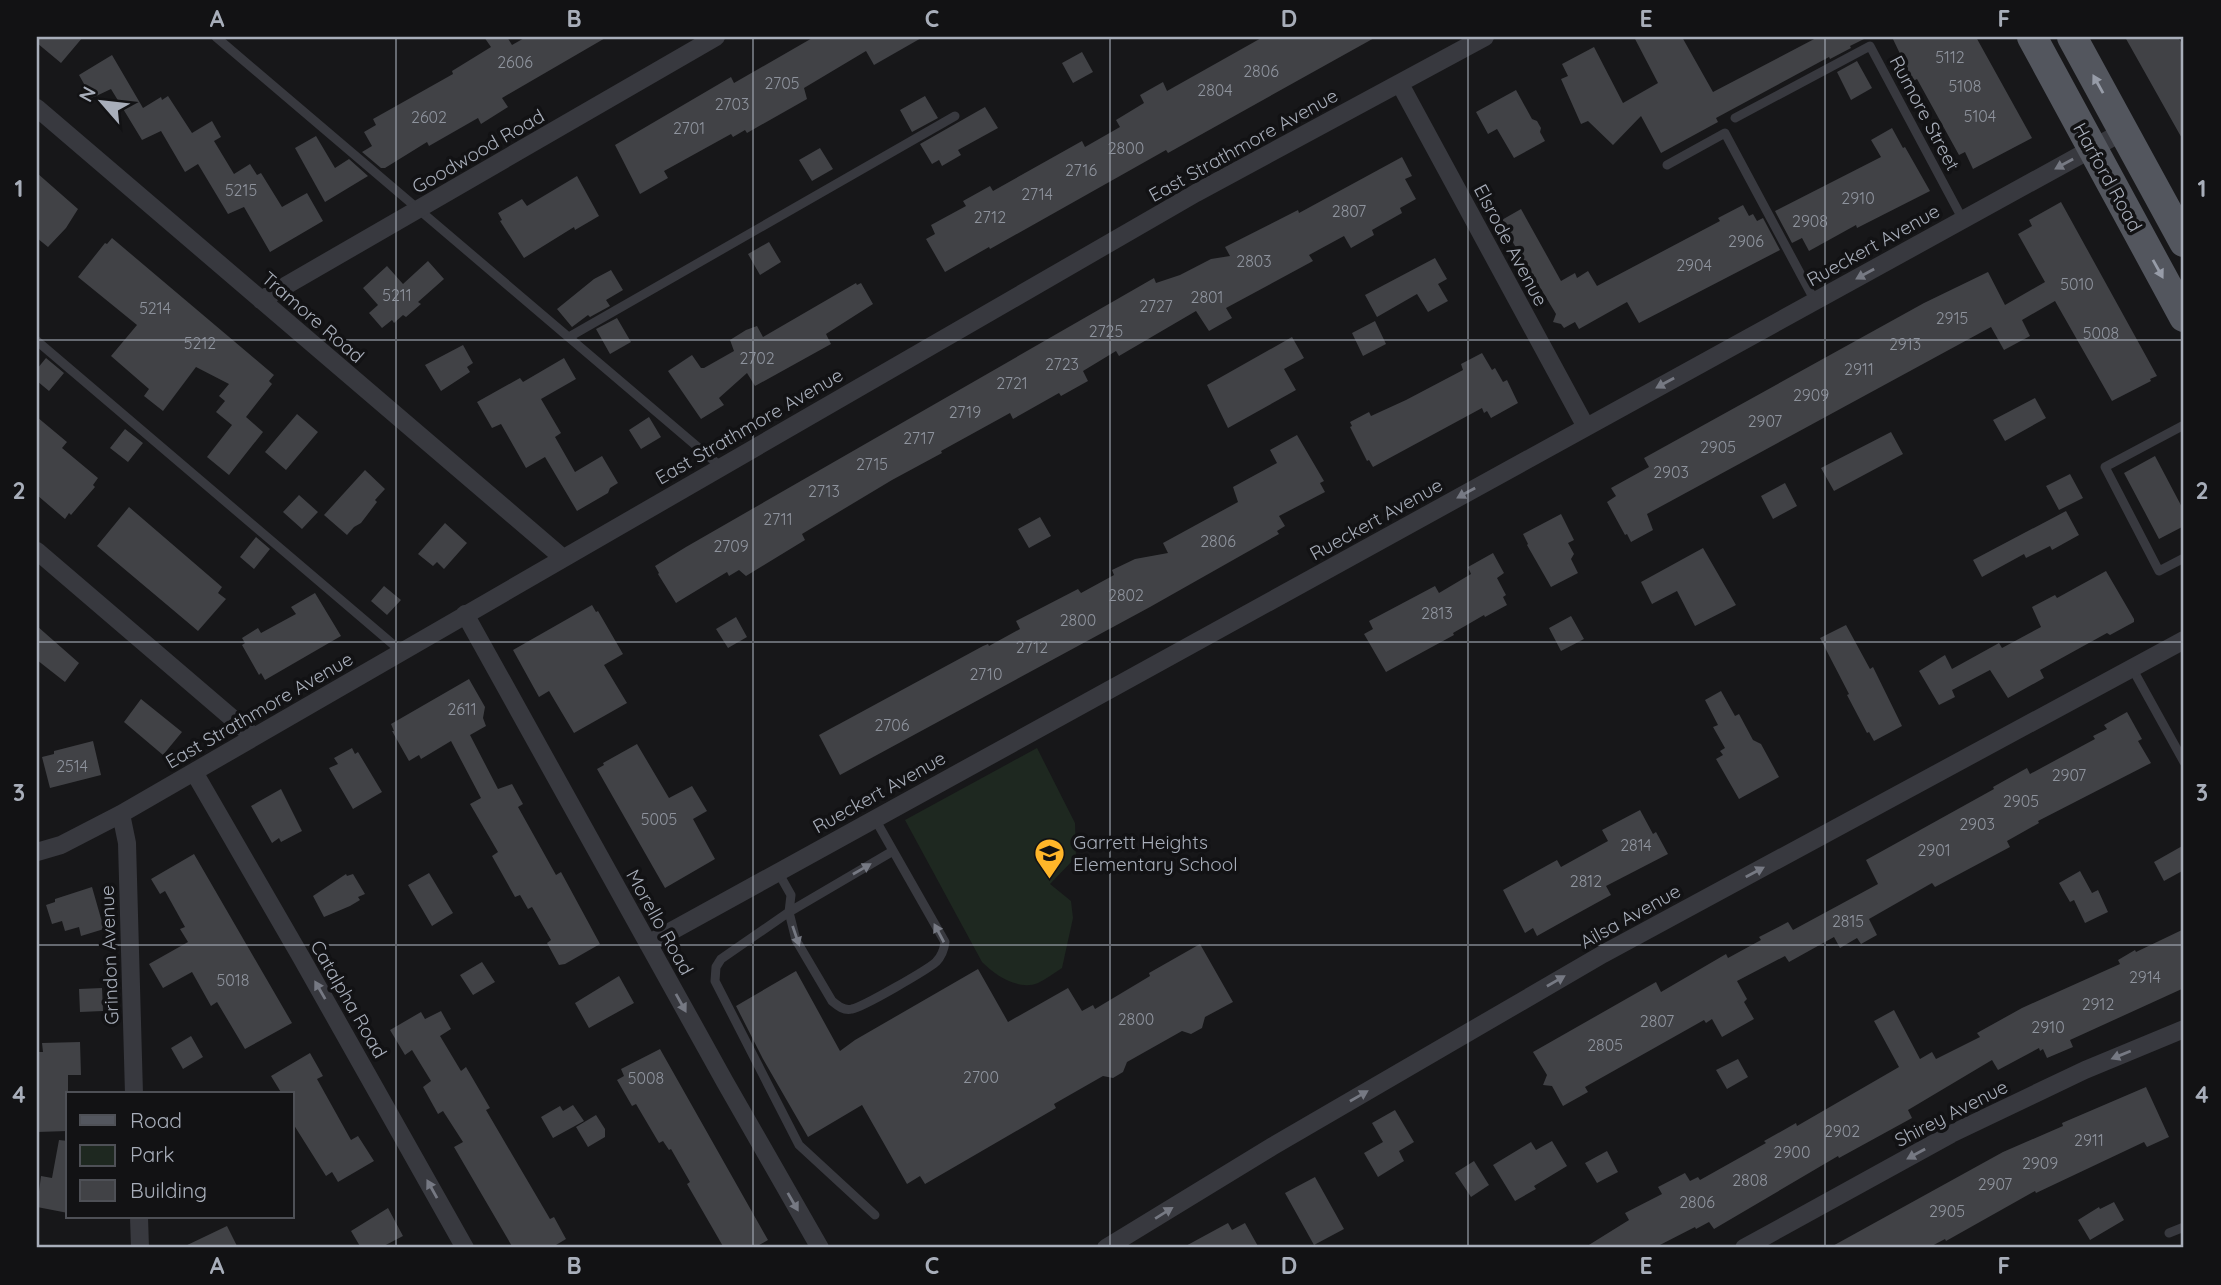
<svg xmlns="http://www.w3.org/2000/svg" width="2221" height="1285" viewBox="0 0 2221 1285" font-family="Quicksand,sans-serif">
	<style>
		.green { fill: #1e2820 }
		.building { fill: #414246 }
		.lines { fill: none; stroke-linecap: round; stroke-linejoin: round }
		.lane { stroke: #38393f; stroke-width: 9 }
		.street { stroke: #38393f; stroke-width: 18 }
		.primary { stroke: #53565e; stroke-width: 30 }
		.oneway { fill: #979ca8 }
		.oneway2 { fill: #767983 }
		.grid { fill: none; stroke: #a8aeba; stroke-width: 2; stroke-opacity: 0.55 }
		.labels { text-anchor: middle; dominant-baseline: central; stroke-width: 7; stroke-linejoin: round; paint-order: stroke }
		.number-label { font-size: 16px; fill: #8e939d }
		.street-label { font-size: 19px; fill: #a8aeba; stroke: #121214 }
		.poi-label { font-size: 19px; fill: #a8aeba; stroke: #121214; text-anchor: start }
		.neatline { fill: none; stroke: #a8aeba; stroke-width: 2.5 }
		.grid-label { font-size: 23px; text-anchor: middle; font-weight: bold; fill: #a8aeba }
	</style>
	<rect width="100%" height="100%" fill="#171719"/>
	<path class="green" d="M1037 748 1075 823 1076 857 1050 884 1071 901 1073 918 1062 968C1054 973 1046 979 1038 983 1018 991 995 975 982 962L905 820Z"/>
	<path class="building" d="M37 37H83L61 63 37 43Z
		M484 37H507L512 45 526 37H607L502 98 508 107 481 124 478 118 429 146 427 142 385 168H381L362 152 372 146 364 132 376 125 373 119 453 74 452 71 491 47Z
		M814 37H923L874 65 866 51 804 88 807 99 747 133 745 130 733 137 731 134 664 171 668 178 640 194 615 145 731 77 734 83Z
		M1263 37H1376L1168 153 1166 150 990 249 989 247 945 272 926 239 935 234 931 225 966 206 963 201 990 186 993 191 1082 141 1085 147 1120 127 1116 120 1144 103 1140 95 1163 82 1167 91Z
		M1634 37H1682L1713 92 1818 37H1868L1850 46 1851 48 1830 59 1829 57 1716 118 1718 122 1661 153 1641 116 1613 145 1588 121 1581 124 1561 79 1568 76 1562 64 1594 47 1623 103 1658 83Z
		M1892 37H1976L2032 138 1973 169 1965 152 1959 155 1917 79 1913 81Z
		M2125 37H2178L2184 47V142Z
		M1082 52 1093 72 1073 83 1062 63Z
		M112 55 143 108 161 97 162 100 168 96 192 133 212 121 221 137 214 141 234 174 250 164 257 175 261 173 282 207 307 193 323 221 270 252 244 207 228 214 198 164 185 172 161 131 142 140 111 89 92 98 79 75Z
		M1857 61 1872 88 1851 100 1837 72Z
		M1516 90 1532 119 1537 121 1541 128 1540 132 1545 141 1514 158 1497 129 1488 134 1476 112Z
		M925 96 938 118 912 132 900 110Z
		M985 107 998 128 958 150 961 155 942 166 939 160 932 164 920 144Z
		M1892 128 1903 148 1905 147 1930 191 1857 228 1856 225 1809 251 1802 238 1792 243 1775 211 1881 157 1871 140Z
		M316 136 335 168 349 159 368 176 325 202 295 148Z
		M820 148 833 169 812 181 799 160Z
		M1402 157 1412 176 1405 179 1416 199 1400 208 1402 213 1372 230 1374 235 1351 248 1344 236 1309 255 1313 261 1226 308 1232 318 1209 331 1196 311 1119 356 1116 351 1083 371 1088 381 1061 396 1059 393 1013 419 1010 413 941 451 942 453 892 480 802 534 805 540 746 576 739 570 729 576 727 572 676 603 658 574 659 573 655 566 686 547 1154 278 1156 283 1180 275 1211 259 1230 256 1225 247 1298 210 1299 213Z
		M37 173 78 209 66 228 48 247 37 238Z
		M577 176 599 216 575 230 574 227 524 258 500 221 502 220 498 213 522 199 527 206Z
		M2061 202 2157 376 2150 379 2151 381 2112 401 2055 301 2022 320 2030 336 2004 350 1991 327 1647 514 1653 530 1631 542 1627 534 1625 535 1607 502 1616 496 1611 488 1649 467 1644 458 1924 303 1988 272 2005 305 2045 282 2018 234 2032 226 2029 220Z
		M1743 205 1749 216 1753 214 1757 221 1763 218 1780 250 1639 323 1627 302 1579 329 1575 322 1564 328 1561 324 1553 322 1556 314 1500 221 1521 209 1561 281 1575 273 1577 278 1588 271 1597 286 1720 221 1718 218Z
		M112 238 274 375 269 381 272 384 246 417 263 432 229 475 207 457 232 425 216 412 225 401 219 396 229 384 196 367 163 411 144 396 149 389 111 356 137 325 78 277 105 243 107 244Z
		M769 242 781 262 760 275 748 254Z
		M1435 258 1447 279 1438 284 1448 301 1428 312 1417 294 1377 317 1365 295Z
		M428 261 444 279 418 302 421 304 406 317 403 315 394 323 392 320 382 328 369 313 378 305 363 288 387 266 403 284Z
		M611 270 623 290 606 300 610 306 590 317 588 315 572 327 557 309 594 279Z
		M856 283 857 285 861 283 873 304 826 334 831 344 755 386 747 373 719 398 724 405 701 419 668 371 692 355 701 368H704L734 351 730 340 746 330 757 326 763 337Z
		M617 318 631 342 610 354 596 329Z
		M1375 321 1386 344 1363 356 1352 333Z
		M1292 337 1304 358 1284 369 1296 390 1228 428 1207 385Z
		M463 345 473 363 467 367 470 372 441 391 425 365Z
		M1482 353 1492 370 1495 368 1503 382 1507 380 1518 403 1491 418 1487 411 1484 413 1482 408 1373 467 1369 460 1367 461 1350 427 1352 426 1350 422 1369 412 1371 416 1406 400 1463 370 1461 364Z
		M46 358 64 373 49 391 37 381V369Z
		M564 358 576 379 541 399 561 433 555 437 575 472 602 456 618 483 610 488 608 493 577 511 545 457 526 468 501 424 492 428 477 402 520 378 523 382Z
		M2035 398 2046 418 2005 441 1993 420Z
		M297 414 318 432 286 470 265 452Z
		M37 417 67 442 62 448 98 478 93 485 95 487 71 515 69 513 65 519 37 495Z
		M649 417 661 437 641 449 629 430Z
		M125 429 143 443 128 462 110 448Z
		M1891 432 1903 454 1834 491 1821 468Z
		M1297 435 1324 481 1320 483 1325 492 1279 516 1285 526 1277 531 1279 534 1150 607 840 775 819 735 983 646 988 644 989 646 1020 629 1016 621 1078 589 1081 593 1114 575 1112 570 1135 559 1168 553 1163 543 1238 502 1233 487 1277 463 1270 450Z
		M2155 456 2184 511V526L2159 539 2124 473Z
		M365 470 385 489 375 500 377 502 361 523 354 527 347 535 324 515Z
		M2070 474 2083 498 2059 510 2046 486Z
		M1785 483 1797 506 1773 519 1761 496Z
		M299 495 318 512 302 529 283 512Z
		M129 507 222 587 218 593 226 599 198 631 97 546Z
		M2066 511 2079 535 2052 550 2050 546 2026 558 2024 554 1982 577 1973 560Z
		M1561 514 1574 540 1568 543 1574 554 1571 559 1578 573 1551 587 1527 545 1528 544 1523 534Z
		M1040 517 1051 536 1029 548 1018 529Z
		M445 523 467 543 444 569 437 562 433 566 418 554Z
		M256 537 270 549 254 569 240 557Z
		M1703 548 1736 605 1695 626 1677 591 1652 604 1641 582Z
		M1493 553 1504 573 1497 578 1506 595 1503 597 1507 605 1485 617 1484 615 1453 633 1454 635 1386 672 1364 634 1373 629 1369 621 1435 586 1439 593 1471 574 1468 567Z
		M2106 571 2134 619V622L2110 635 2107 633 2040 670 2044 678 2008 698 1990 670 1952 690 1955 697 1939 705 1919 671 1945 655 1952 669 1999 643 2002 648 2041 627 2032 607 2055 595 2057 598Z
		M384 586 401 600 387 615 371 601Z
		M315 593 341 636 265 680 261 673 259 675 242 645 245 643 242 638 258 628 261 633 296 614 291 607Z
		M592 605 596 612 598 611 623 654 604 665 627 703 574 733 549 691 539 697 513 650Z
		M1571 616 1584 639 1561 651 1549 628Z
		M736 617 747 637 728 648 716 629Z
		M1846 625 1870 669 1873 667 1902 726 1874 741 1869 732 1867 733 1847 695 1849 694 1820 638Z
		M37 626 79 663 65 682 37 660Z
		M469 679 485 707 483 718 486 726 470 735 498 789 512 784 523 804 518 807 556 875 561 872 600 944 565 964 559 965 547 943 551 940 532 907 528 909 520 895 515 897 492 856 498 852 470 804 481 798 451 741 421 759 419 755 409 761 392 731H394L391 724Z
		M1721 691 1735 716 1739 714 1753 740 1761 744 1779 777 1739 799 1716 759 1723 755 1720 751 1725 748 1713 727 1718 725 1705 700Z
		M141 699 182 732 163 755 124 722Z
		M2127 712 2142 739 2138 741 2151 763 2038 821 2039 823 2007 841 2010 847 1935 887 1932 883 1869 919 1877 935 1861 944 1857 938 1840 948 1834 937 1789 962 1785 956 1737 981 1747 999 1744 1002 1754 1019 1722 1037 1712 1019 1706 1023 1704 1020 1585 1087 1588 1092 1563 1106 1552 1086 1543 1085 1547 1075 1533 1052 1656 982 1661 992 1726 954 1728 958 1761 940 1759 937 1788 922 1793 930 1878 884 1866 860 1994 789 1993 787 2027 768 2030 774 2095 739 2093 736 2107 729 2104 725Z
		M93 741 101 775 50 788 42 757 54 754V751Z
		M637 744 669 798 692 786 707 811 693 819 715 859 665 888 597 769 604 765 603 763Z
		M352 748 355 754 358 752 382 792 353 809 329 768 338 764 334 758Z
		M281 789 302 831 281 842 279 838 272 843 251 806Z
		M1640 810 1653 834 1656 832 1668 854 1606 886 1611 895 1571 917 1537 936 1533 928 1525 933 1503 890 1557 860 1561 867 1608 841 1602 830Z
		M2184 845V870L2164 881 2154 862Z
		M194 854 292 1023 245 1049 217 1002 211 1006 192 972 163 988 149 964 188 942 180 929 185 927 165 891 160 894 151 879Z
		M2080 871 2092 893 2098 890 2108 912 2085 923 2074 900 2070 902 2059 883Z
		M429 873 453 913 432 926 408 885Z
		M346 874 347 876 353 874 365 894 358 897 360 900 350 906 324 917 313 896Z
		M92 887 104 929 81 936 79 927 65 931 62 921 52 924 46 905 55 902V899Z
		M2184 929V988L2070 1040 2073 1047 2047 1058 2043 1049 2040 1051 2039 1048 1998 1070 1992 1060 1908 1110 1912 1118 1839 1158 1838 1156 1714 1229 1709 1222 1696 1229 1695 1227 1654 1248H1584L1629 1220 1625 1213 1662 1194 1658 1187 1685 1173 1690 1181 1698 1177 1700 1180 1766 1143 1764 1141 1796 1123 1797 1126 1899 1067 1874 1021 1894 1010 1920 1059 1932 1052 1936 1059 1980 1037 1977 1033 2022 1008 2120 964 2118 960 2135 950 2136 952Z
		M1200 944 1233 1002 1205 1017 1202 1028 1191 1034 1182 1031 1127 1062 1123 1072 1113 1078 1103 1076 1054 1104 1056 1108 925 1184 920 1176 907 1184 862 1105 808 1137 763 1059 736 1006 796 971 840 1051 855 1040 978 969 1008 1022 1068 988 1082 1011 1093 1005 1095 1009 1150 976 1149 973Z
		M482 962 495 982 473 995 460 975Z
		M619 976 634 1003 589 1028 575 1003Z
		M102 988 103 1011 80 1012 79 989Z
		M441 1011 451 1029 440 1036 461 1071 466 1067 490 1108 486 1110 550 1219 554 1217 566 1239 551 1248H513L454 1147 463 1142 443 1111 438 1114 423 1087 431 1081 412 1050 405 1055 390 1030 421 1012 425 1019Z
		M191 1036 203 1057 183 1069 171 1048Z
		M80 1042 81 1075H68V1131L37 1132V1052H43L42 1043Z
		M660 1049 768 1240 754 1248H724L687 1184 690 1182 671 1149 669 1150 663 1141 659 1143 636 1104 632 1106 617 1080 624 1076 621 1069Z
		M310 1053 323 1076 317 1079 351 1140 358 1136 374 1161 338 1182 332 1172 326 1176 292 1122V1094H282L271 1076Z
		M1738 1059 1748 1077 1727 1089 1716 1070Z
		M2146 1087 2169 1137 2147 1147 2144 1142 2036 1193 2035 1191 1946 1241 1945 1239 1928 1248H1829L2003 1152 2063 1126 2062 1123Z
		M573 1105 584 1121 553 1138 541 1117 560 1106 563 1111Z
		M1395 1110 1414 1142 1399 1151 1404 1161 1378 1177 1364 1153 1383 1142 1372 1123Z
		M596 1115 605 1129V1137L588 1147 576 1127Z
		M59 1140 68 1141V1213L37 1207 41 1176 52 1178Z
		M1552 1141 1567 1166 1534 1186 1536 1189 1515 1201 1493 1165 1531 1142 1536 1150Z
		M1607 1151 1618 1172 1597 1183 1585 1163Z
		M1474 1161 1489 1185 1471 1197 1455 1173Z
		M1315 1177 1344 1229 1314 1245 1285 1193Z
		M2114 1202 2124 1220 2090 1240 2078 1220 2099 1207 2100 1209Z
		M388 1208 403 1236 380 1248H361L351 1231Z
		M1228 1223 1232 1230 1245 1223 1259 1248H1182Z
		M227 1226 238 1248H181Z"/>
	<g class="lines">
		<path class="lane" d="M216 37 720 466
			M1735 118 1870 46 1963 220
			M1667 165 1725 133 1815 301
			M569 337 955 116
			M37 341 402 652
			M2184 425 2105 467 2159 571 2184 558
			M2132 668 2184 762
			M778 872 791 895 789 912 796 940 832 1001C838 1006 844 1011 852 1009 863 1007 927 970 936 962 942 956 944 950 945 942L875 819
			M875 1215 799 1145 715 981 716 967 721 959 789 912 893 851
			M2169 1233 2184 1227"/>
		<path class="street" d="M1400 84 1586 427
			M37 108 563 558
			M261 300 716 37
			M37 551 254 737
			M465 614 725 1082 820 1248
			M194 772 301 957 465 1248
			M121 814 127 843 134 1094
			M37 852 61 845 121 814 1196 193 1485 37
			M648 944 2124 131
			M139 1217 140 1248
			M1106 1248 1273 1146 1603 954 2184 640
			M1744 1248 1951 1134 2085 1070 2184 1029"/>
		<path class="primary" d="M2032 37 2184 317
			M2072 37 2184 242"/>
	</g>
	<defs><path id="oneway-solid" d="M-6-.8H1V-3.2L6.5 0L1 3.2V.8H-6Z" transform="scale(1.75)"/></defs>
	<g class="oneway">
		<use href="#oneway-solid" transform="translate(2098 84) rotate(-119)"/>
		<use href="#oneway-solid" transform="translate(2158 269) rotate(61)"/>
	</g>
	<g class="oneway2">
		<use href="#oneway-solid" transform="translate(2064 164) rotate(151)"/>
		<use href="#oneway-solid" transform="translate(1865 274) rotate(151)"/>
		<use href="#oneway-solid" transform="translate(1665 383) rotate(151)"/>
		<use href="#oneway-solid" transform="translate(1466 493) rotate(151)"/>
		<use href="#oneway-solid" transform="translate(862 869) rotate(-30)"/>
		<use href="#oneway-solid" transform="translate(1755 872) rotate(-28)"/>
		<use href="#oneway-solid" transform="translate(939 933) rotate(-118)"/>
		<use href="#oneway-solid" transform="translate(796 936) rotate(71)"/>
		<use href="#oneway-solid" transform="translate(1556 981) rotate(-30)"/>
		<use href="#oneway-solid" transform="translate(320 990) rotate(-120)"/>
		<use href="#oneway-solid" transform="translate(681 1003) rotate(61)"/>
		<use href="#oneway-solid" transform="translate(2121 1055) rotate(158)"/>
		<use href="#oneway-solid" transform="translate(1359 1096) rotate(-30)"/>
		<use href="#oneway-solid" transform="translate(1916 1154) rotate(151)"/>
		<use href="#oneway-solid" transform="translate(432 1189) rotate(-119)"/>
		<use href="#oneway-solid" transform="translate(793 1202) rotate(60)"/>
		<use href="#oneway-solid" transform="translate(1164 1213) rotate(-32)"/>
	</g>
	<path class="grid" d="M396 37V1248M753 37V1248M1110 37V1248M1468 37V1248M1825 37V1248M37 340H2184M37 642H2184M37 945H2184"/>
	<defs>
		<symbol id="school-pin" viewBox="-11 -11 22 30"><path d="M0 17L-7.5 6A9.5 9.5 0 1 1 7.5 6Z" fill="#ffb629" stroke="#121214"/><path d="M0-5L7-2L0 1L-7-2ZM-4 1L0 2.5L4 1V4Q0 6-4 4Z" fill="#111"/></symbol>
	</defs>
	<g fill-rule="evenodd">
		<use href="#school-pin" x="1032" y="836" width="35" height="47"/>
	</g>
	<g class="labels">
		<g class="number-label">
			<text x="1950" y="57">5112</text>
			<text x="515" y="62">2606</text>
			<text x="1261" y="71">2806</text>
			<text x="782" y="83">2705</text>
			<text x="1965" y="86">5108</text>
			<text x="1215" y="90">2804</text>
			<text x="732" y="104">2703</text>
			<text x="1980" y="116">5104</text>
			<text x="429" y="117">2602</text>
			<text x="689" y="128">2701</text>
			<text x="1126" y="148">2800</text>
			<text x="1081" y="170">2716</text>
			<text x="241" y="190">5215</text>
			<text x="1037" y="194">2714</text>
			<text x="1858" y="198">2910</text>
			<text x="1349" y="211">2807</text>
			<text x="990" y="217">2712</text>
			<text x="1810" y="221">2908</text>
			<text x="1746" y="241">2906</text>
			<text x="1254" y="261">2803</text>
			<text x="1694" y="265">2904</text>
			<text x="2077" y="284">5010</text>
			<text x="397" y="295">5211</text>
			<text x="1207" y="297">2801</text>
			<text x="1156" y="306">2727</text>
			<text x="155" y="308">5214</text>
			<text x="1952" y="318">2915</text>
			<text x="1106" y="331">2725</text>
			<text x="2101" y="333">5008</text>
			<text x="200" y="343">5212</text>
			<text x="1905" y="344">2913</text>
			<text x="757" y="358">2702</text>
			<text x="1062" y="364">2723</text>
			<text x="1859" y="369">2911</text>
			<text x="1012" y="383">2721</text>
			<text x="1811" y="395">2909</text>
			<text x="965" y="412">2719</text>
			<text x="1765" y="421">2907</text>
			<text x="919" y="438">2717</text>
			<text x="1718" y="447">2905</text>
			<text x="872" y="464">2715</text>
			<text x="1671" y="472">2903</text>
			<text x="824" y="491">2713</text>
			<text x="778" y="519">2711</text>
			<text x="1218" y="541">2806</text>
			<text x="731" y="546">2709</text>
			<text x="1126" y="595">2802</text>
			<text x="1437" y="613">2813</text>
			<text x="1078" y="620">2800</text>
			<text x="1032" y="647">2712</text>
			<text x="986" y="674">2710</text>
			<text x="462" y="709">2611</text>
			<text x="892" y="725">2706</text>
			<text x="72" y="766">2514</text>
			<text x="2069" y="775">2907</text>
			<text x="2021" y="801">2905</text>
			<text x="659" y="819">5005</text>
			<text x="1977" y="824">2903</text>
			<text x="1636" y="845">2814</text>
			<text x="1934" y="850">2901</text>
			<text x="1586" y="881">2812</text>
			<text x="1848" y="921">2815</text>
			<text x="2145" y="977">2914</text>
			<text x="233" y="980">5018</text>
			<text x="2098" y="1004">2912</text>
			<text x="1136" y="1019">2800</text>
			<text x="1657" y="1021">2807</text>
			<text x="2048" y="1027">2910</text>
			<text x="1605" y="1045">2805</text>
			<text x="981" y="1077">2700</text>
			<text x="646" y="1078">5008</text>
			<text x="1842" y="1131">2902</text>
			<text x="2089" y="1140">2911</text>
			<text x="1792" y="1152">2900</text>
			<text x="2040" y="1163">2909</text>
			<text x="1750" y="1180">2808</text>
			<text x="1995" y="1184">2907</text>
			<text x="1697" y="1202">2806</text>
			<text x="1947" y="1211">2905</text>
		</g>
		<g class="street-label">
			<text transform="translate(1925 113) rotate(62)">Rumore Street</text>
			<text transform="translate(1243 145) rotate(-29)">East Strathmore Avenue</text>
			<text transform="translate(478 151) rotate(-30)">Goodwood Road</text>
			<text transform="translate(2108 177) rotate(61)">Harford Road</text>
			<text transform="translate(1511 245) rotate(62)">Elsrode Avenue</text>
			<text transform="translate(1873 245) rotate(-29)">Rueckert Avenue</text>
			<text transform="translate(313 317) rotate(41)">Tramore Road</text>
			<text transform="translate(749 426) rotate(-30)">East Strathmore Avenue</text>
			<text transform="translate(1376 519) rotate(-29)">Rueckert Avenue</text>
			<text transform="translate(259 710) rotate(-30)">East Strathmore Avenue</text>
			<text transform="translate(879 792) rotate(-29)">Rueckert Avenue</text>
			<text transform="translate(1630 916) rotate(-29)">Ailsa Avenue</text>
			<text transform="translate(660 922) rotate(61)">Morello Road</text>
			<text transform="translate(109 955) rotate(-92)">Grindon Avenue</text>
			<text transform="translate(349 999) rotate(60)">Catalpha Road</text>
			<text transform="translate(1951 1113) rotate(-27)">Shirey Avenue</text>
		</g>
		<g class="poi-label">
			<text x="1073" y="842">Garrett Heights<tspan x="1073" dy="22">Elementary School</tspan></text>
		</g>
	</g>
	<rect width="2221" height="1285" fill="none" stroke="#121214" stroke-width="77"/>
	<rect x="66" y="1092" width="228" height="126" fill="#121214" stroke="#4e5056" stroke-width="2"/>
	<rect x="80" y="1115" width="35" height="10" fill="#53565e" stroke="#4e5056" stroke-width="2"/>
	<text x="130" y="1128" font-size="21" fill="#a8aeba">Road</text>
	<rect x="80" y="1145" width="35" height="21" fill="#1e2820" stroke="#4e5056" stroke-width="2"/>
	<text x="130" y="1162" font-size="21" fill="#a8aeba">Park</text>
	<rect x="80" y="1180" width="35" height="21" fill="#414246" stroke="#4e5056" stroke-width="2"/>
	<text x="130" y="1198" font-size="21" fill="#a8aeba">Building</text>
	<g transform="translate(102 102) rotate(298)" stroke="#121214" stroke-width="5" paint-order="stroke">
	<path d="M0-5L12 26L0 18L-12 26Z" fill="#a8aeba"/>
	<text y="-10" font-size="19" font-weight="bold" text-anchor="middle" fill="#a8aeba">N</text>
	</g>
	<rect x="38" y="38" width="2144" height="1208" class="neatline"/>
	<g class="grid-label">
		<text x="217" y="27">A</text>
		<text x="574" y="27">B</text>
		<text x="932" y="27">C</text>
		<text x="1289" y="27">D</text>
		<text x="1646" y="27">E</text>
		<text x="2004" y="27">F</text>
		<text x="19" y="197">1</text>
		<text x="2202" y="197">1</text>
		<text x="19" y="499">2</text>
		<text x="2202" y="499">2</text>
		<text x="19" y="801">3</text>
		<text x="2202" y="801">3</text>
		<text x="19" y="1103">4</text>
		<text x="2202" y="1103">4</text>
		<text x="217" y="1274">A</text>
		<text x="574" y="1274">B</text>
		<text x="932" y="1274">C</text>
		<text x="1289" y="1274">D</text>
		<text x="1646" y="1274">E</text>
		<text x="2004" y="1274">F</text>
	</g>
</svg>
